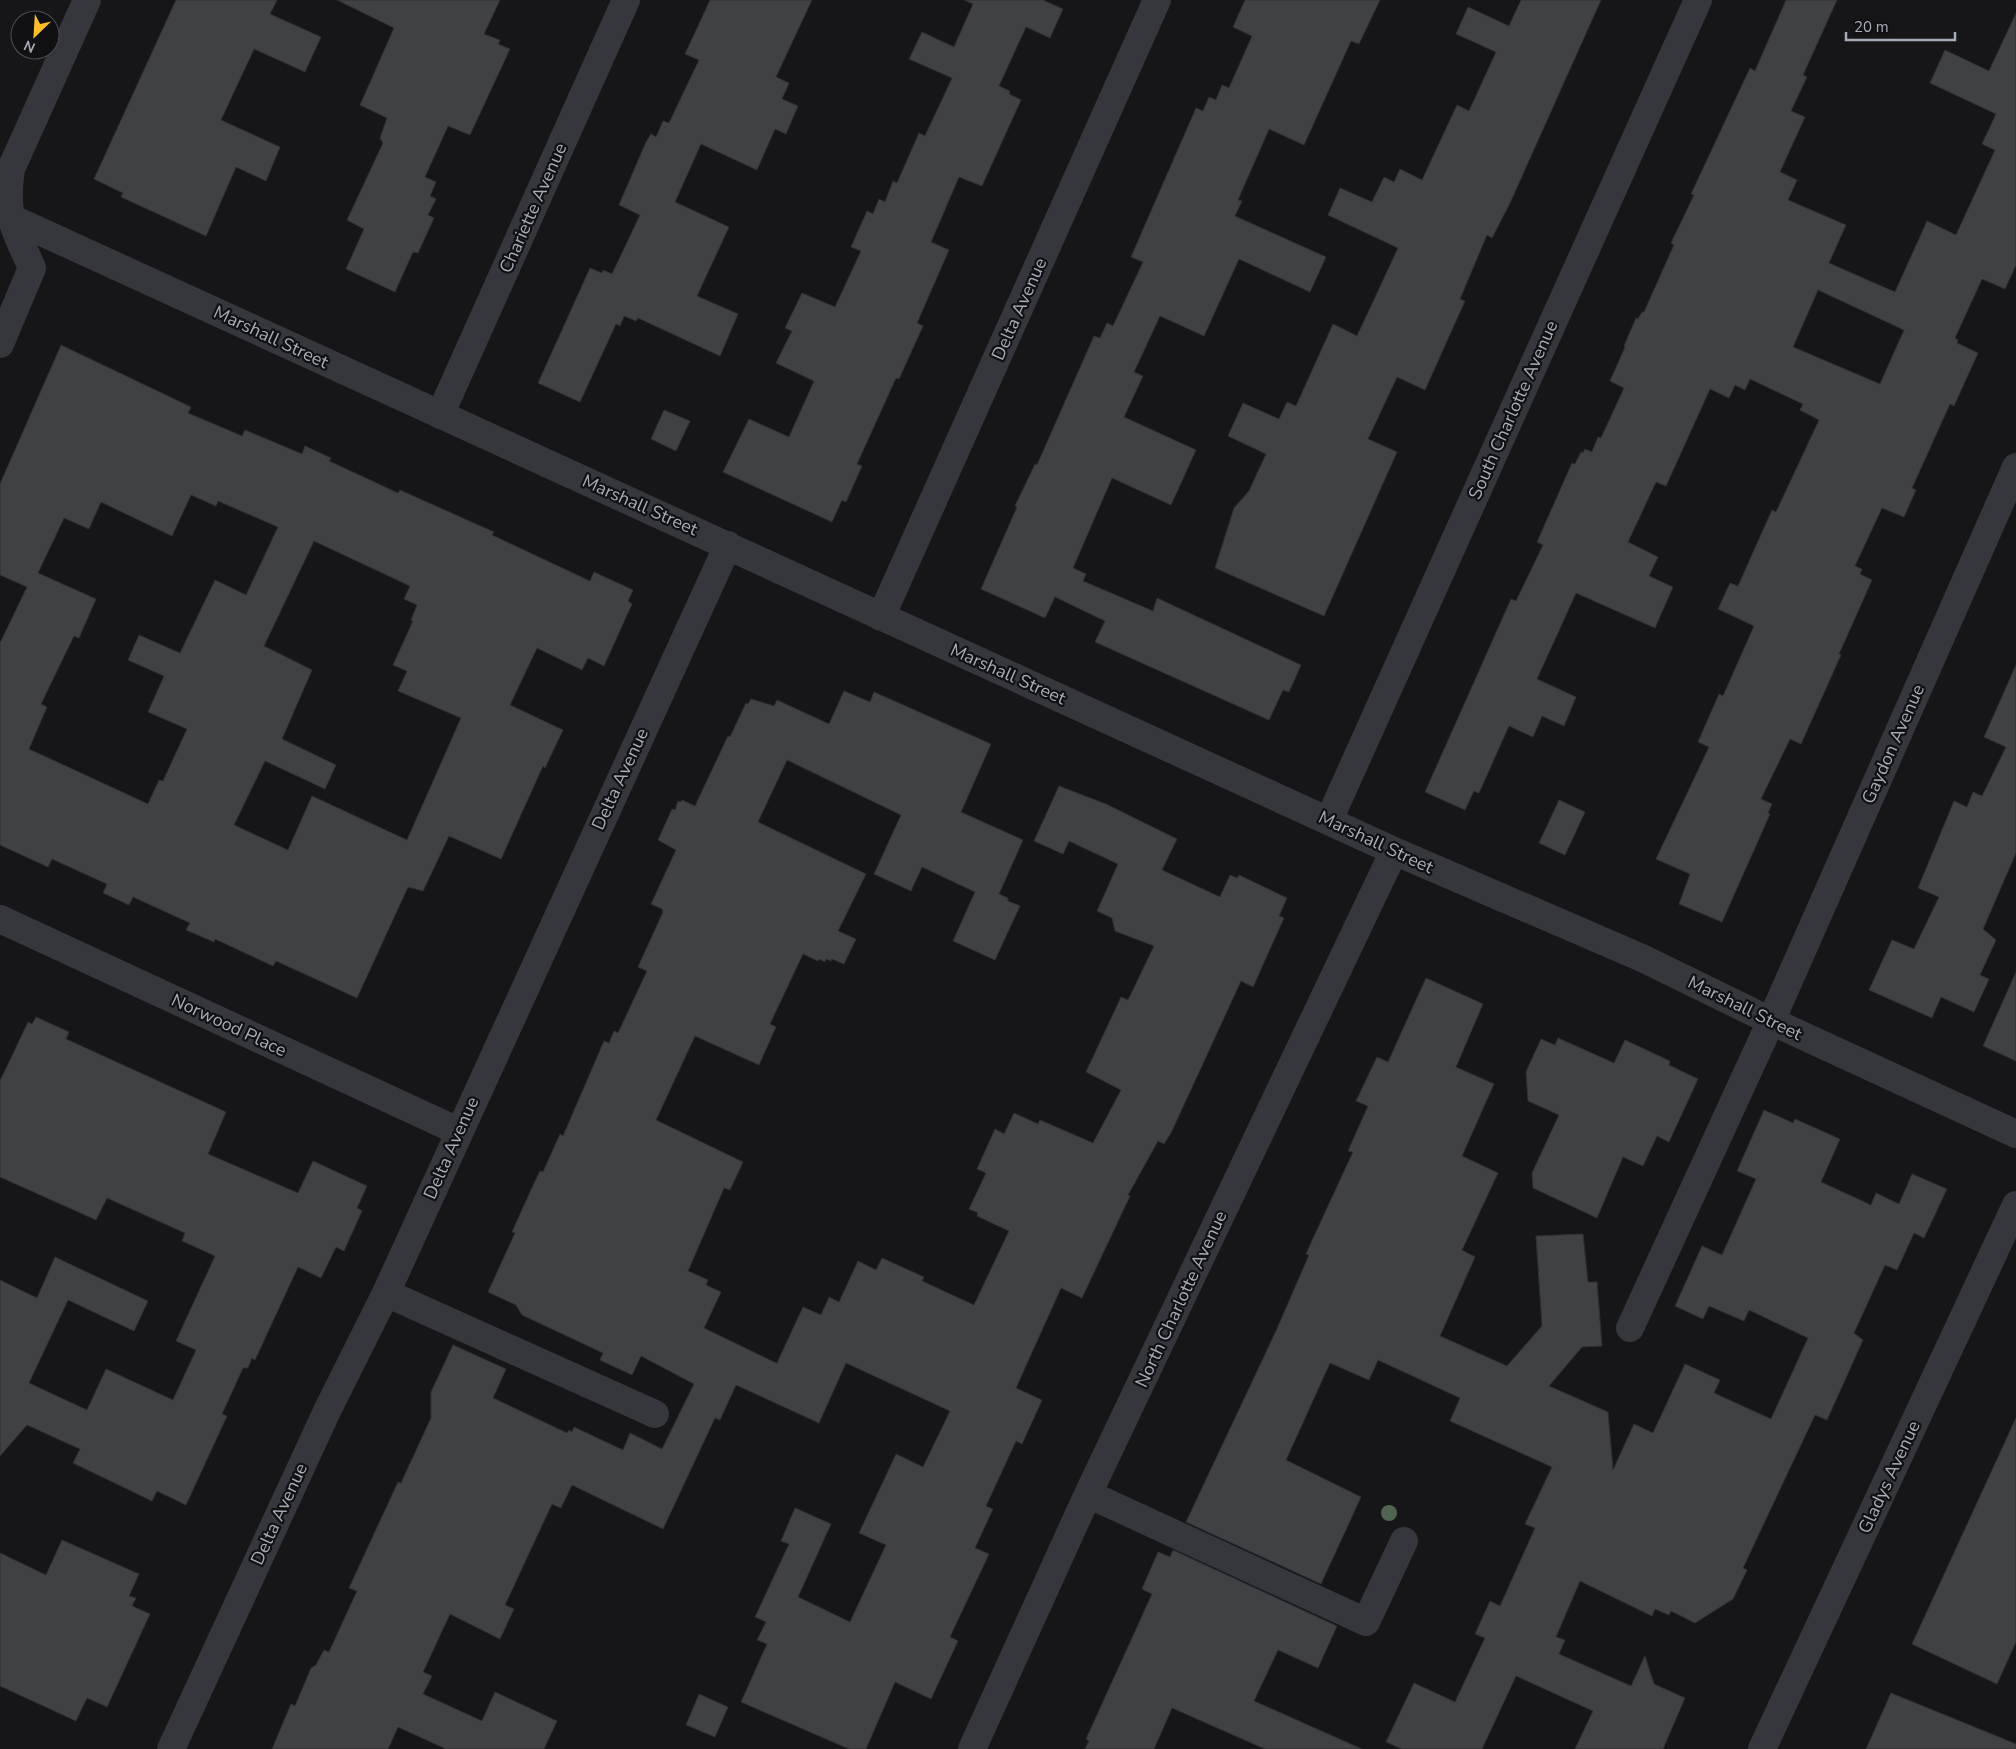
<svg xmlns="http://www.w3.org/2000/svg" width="2016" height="1749" viewBox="0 0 2016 1749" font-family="'Nunito Sans',sans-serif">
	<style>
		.building { fill: #404145; stroke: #303034; fill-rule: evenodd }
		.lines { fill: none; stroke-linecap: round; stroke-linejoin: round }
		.minor { stroke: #36373d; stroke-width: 28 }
		.tree { fill: #4f6552 }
		.labels { text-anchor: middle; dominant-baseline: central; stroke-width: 4.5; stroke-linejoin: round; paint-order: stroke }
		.street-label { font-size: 18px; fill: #a7acb9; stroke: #111113 }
	</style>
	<rect width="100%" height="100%" fill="#161618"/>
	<path class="building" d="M176 0H277L270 14 321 37 305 72 254 49 221 120 280 147 266 181 236 167 206 236 121 197 123 193 94 179Z
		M337 0H500L484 34 500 40 498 44 510 49 470 135 448 126 425 177 436 182 430 196 436 199 428 215 434 218 418 253 413 252 395 292 346 269 364 229 347 220 383 143 380 138 387 118 360 105 394 28Z
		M710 0H812L776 77 789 83 782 99 798 106 786 134 775 129 757 170 701 144 675 202 729 227 697 296 738 314 720 356 638 318 636 321 624 316 620 326 616 324 580 402 538 383 590 268 602 273 603 270 612 274 640 215 619 205 646 142 651 134 656 137 663 121 669 123 699 60 685 54Z
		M964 0H1043L1063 9 1050 38 1026 27 999 86 1010 91 1009 94 1021 100 982 186 959 177 931 242 949 250 917 323 923 326 899 379 896 378 857 464 862 466 846 502 842 500 832 522 723 472 749 419 789 437 814 381 776 363 792 331 785 328 802 293 835 307 861 251 851 247 867 211 873 214 879 199 885 202 893 181 897 183 919 133 925 136 952 78 909 59 922 32 954 47 973 4Z
		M1245 0H1380L1359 44 1351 41 1304 145 1269 129 1238 200 1242 201 1235 216 1326 257 1310 292 1239 259 1204 336 1160 316 1134 372 1143 376 1124 417 1196 450 1171 505 1112 478 1073 568 1086 574 1083 581 1153 611 1157 598 1301 665 1289 692 1283 690 1269 720 1095 642 1105 621 1055 597 1045 618 981 589 1017 507 1015 506 1035 464 1037 465 1094 336 1100 338 1107 323 1113 326 1143 262 1131 257 1196 108 1203 111 1209 97 1216 100 1222 85 1229 88 1252 36 1233 27Z
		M1521 0H1601L1510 203 1492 238 1487 235 1460 299 1465 301 1425 390 1397 377 1368 439 1397 452 1324 616 1215 568 1234 508 1249 491 1266 454 1228 436 1243 403 1279 419 1287 402 1296 406 1333 324 1357 336 1398 248 1328 215 1340 188 1372 202 1384 177 1394 182 1400 169 1422 180 1457 105 1469 111 1496 52 1456 34 1468 7 1509 26Z
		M1786 0H1837L1803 75 1807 77 1791 111 1805 117 1780 172 1797 180 1788 200 1846 225 1829 263 1895 292 1927 221 1956 235 1995 150 1982 144 1996 114 1930 83 1945 50 1989 71 2016 13V265L2005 289 1982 279 1955 338 1958 340 1957 343 1978 353 1954 406 1950 404 1912 488 1916 490 1904 517 1882 508 1855 566 1862 569 1860 574 1872 580 1839 654 1841 655 1801 744 1790 739 1761 799 1772 804 1768 813 1770 814 1722 922 1679 904 1690 874 1656 859 1709 747 1698 742 1719 694 1723 696 1754 626 1718 609 1730 583 1738 586 1772 510 1776 512 1819 420 1800 410 1803 404 1750 379 1745 390 1735 385 1729 398 1710 389 1666 486 1656 482 1628 542 1658 557 1649 576 1673 587 1655 628 1576 593 1537 679 1576 697 1564 726 1542 716 1533 737 1509 726 1479 793 1474 791 1465 810 1425 792 1511 599 1516 601 1543 545 1537 542 1572 463 1575 464 1581 452 1583 453 1585 449 1592 452 1598 437 1601 438 1624 388 1610 381 1625 347 1624 346 1636 318 1638 319 1642 312H1644L1674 245 1671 243 1694 195 1691 194 1750 68 1755 71ZM1818 290 1904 330 1880 384 1793 347Z
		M61 345 191 407 188 413 242 436 245 430 302 454 305 446 331 458 329 461 398 493 400 490 494 532 492 535 590 581 594 572 633 590 628 601 632 604 604 666 588 658 582 670 537 648 510 705 563 730 545 768 543 766 501 859 449 836 423 891 408 887 357 998 276 961 273 966 215 939 214 942 186 930 190 923 133 897 129 905 103 893 107 884 52 859 48 867 0 845V643L27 587 0 575V484ZM191 495 216 506 218 501 278 527 246 595 215 580 180 653 139 635 128 660 164 676 148 712 187 729 163 781 159 780 148 804 29 749 47 707 41 704 74 636 79 638 96 599 38 573 64 518 89 529 101 502 172 536ZM314 541 410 586 404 599 417 605 411 620 413 621 393 665 407 671 398 691 461 718 407 840 312 796 288 850 234 825 265 761 325 789 336 765 282 739 312 670 264 646Z
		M664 410 690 421 676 451 651 439Z
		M2016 665V853L1983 929 1996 940 1980 975 1989 979 1974 1012 1941 997 1932 1018 1869 990 1892 940 1914 949 1939 897 1918 888 1954 801 1967 807 1973 792 1982 796 2006 747 1984 737Z
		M844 691 870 702 874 692 991 744 961 812 1023 840 999 894 1008 898V901L1020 906 995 960 953 941 975 892 922 867 911 891 874 874 901 815 787 760 758 822 866 874 838 931 856 939 844 964 832 959 831 961 826 959 825 962 819 959 818 961 803 954 770 1024 776 1027 759 1065 695 1036 656 1120 743 1162 730 1190 724 1188 688 1271 708 1280 706 1285 721 1292 704 1328 774 1362 777 1363 803 1307 821 1315 829 1297 839 1302 858 1261 876 1270 882 1258 924 1277 922 1281 974 1305 1009 1231 977 1216 978 1213 969 1209 986 1173 977 1169 995 1129 1004 1134 1014 1113 1038 1124 1040 1120 1093 1143 1121 1090 1086 1072 1121 997 1128 1000 1154 946 1115 931 1112 918 1097 911 1118 864 1069 841 1063 854 1034 841 1059 786 1106 804 1177 839 1162 870 1220 897 1230 875 1237 878 1239 875 1287 898 1279 916 1284 918 1253 987 1241 981 1171 1133 1164 1144 1158 1141 1128 1195 1130 1196 1082 1298 1061 1288 1016 1388 1042 1400 1022 1444 1016 1441 986 1506 993 1509 975 1548 989 1554 950 1637 958 1641 931 1699 895 1682 866 1749H849L741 1702 767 1644 757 1640 766 1622 755 1617 789 1544 781 1541 795 1508 831 1524 798 1597 850 1622 886 1545 859 1533 896 1454 923 1467 950 1411 846 1363 819 1423 736 1385 720 1420 715 1418 663 1529 572 1485 561 1508 552 1504 505 1605 514 1609 500 1639 450 1614 423 1672 432 1676 423 1694 482 1721 495 1692 557 1721 544 1749H446L398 1727 388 1749H272L291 1704 295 1706 311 1668 316 1665 324 1650 329 1652 357 1591 349 1588 398 1482 401 1483 431 1418V1392L453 1345 506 1369 493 1398 567 1433 569 1430 572 1432 574 1427 623 1450 630 1433 662 1449 694 1384 641 1356 632 1375 600 1360 603 1353 522 1315 516 1305 488 1292 515 1233 512 1232 530 1192 540 1171 543 1172 560 1134 563 1136 604 1041 609 1043 614 1031 618 1033 647 971 638 967 663 912 662 909 651 904 676 850 658 840 672 809 675 810 678 801 681 802 682 800 695 806 728 736 730 737 746 703 748 704 751 699 774 706 777 700 829 724Z
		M1559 800 1585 812 1565 855 1539 843Z
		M2016 972V1061L1983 1046Z
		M1426 978 1483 1004 1456 1067 1494 1084 1462 1156 1498 1173 1462 1250 1475 1257 1440 1336 1507 1366 1542 1326 1536 1236 1583 1234 1588 1282H1597L1602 1346 1582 1347 1549 1386 1608 1412 1613 1470 1634 1424 1653 1433 1685 1364 1720 1380 1714 1393 1771 1419 1808 1338 1749 1310 1744 1321 1709 1306 1703 1319 1675 1306 1702 1246 1722 1255 1756 1179 1737 1171 1764 1110 1793 1123 1795 1119 1840 1139 1821 1182 1871 1205 1876 1193 1899 1204 1912 1174 1947 1189 1924 1238 1914 1233 1897 1270 1885 1265 1854 1333 1863 1340 1827 1420 1815 1415 1743 1568 1747 1570 1733 1599 1695 1623 1671 1611 1669 1615 1655 1609 1652 1616 1580 1581 1556 1637 1565 1640 1559 1654 1631 1686 1645 1656 1654 1684 1685 1698 1663 1749H1575L1593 1711 1516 1676 1482 1749H1402L1386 1742 1414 1683 1455 1702 1485 1638 1475 1634 1490 1601 1500 1606 1535 1528 1525 1524 1552 1467 1450 1421 1460 1398 1378 1360 1369 1380 1330 1363 1286 1460 1361 1497 1321 1584 1186 1522 1276 1331 1309 1255 1306 1254 1315 1234 1353 1152 1348 1151 1368 1106 1356 1101 1377 1057 1388 1062Z
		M36 1017 69 1032 66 1039 226 1112 208 1154 298 1193 313 1161 367 1186 357 1208 362 1211 344 1251 336 1247 321 1278 298 1267 255 1360 252 1358 248 1368H243L222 1414 227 1416 186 1505 157 1491 152 1501 73 1463 80 1449 27 1425 0 1456V1280L37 1298 55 1257 148 1301 134 1331 68 1300 29 1383 87 1410 106 1369 173 1400 196 1350 176 1341 215 1256 182 1241 185 1233 107 1198 96 1220 0 1177V1081L28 1022 32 1024Z
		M1558 1038 1614 1063 1625 1040 1670 1061 1669 1065 1698 1079 1669 1142 1657 1136 1643 1166 1623 1157 1597 1218 1533 1188 1532 1173 1559 1115 1528 1101 1526 1072 1541 1039 1555 1045Z
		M2016 1418V1642L1997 1684 1912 1644Z
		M62 1540 139 1574 129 1596 136 1598 132 1606 150 1614 107 1707 87 1698 76 1721 0 1686V1553L46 1575Z
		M1173 1550 1337 1626 1318 1668 1278 1650 1254 1701 1362 1749H1265L1172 1708 1154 1749H1085L1089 1741 1086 1739 1152 1594 1142 1589 1158 1552 1170 1557Z
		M1891 1693 2016 1744V1749H1866Z
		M699 1694 728 1707 715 1737 686 1725Z"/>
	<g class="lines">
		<path class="minor" d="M0 213 1394 851 1642 958 1771 1021 2016 1134
			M0 344 32 268C14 227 4 215 11 169L87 0
			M440 415 626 0
			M881 617 1157 0
			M1329 820 1698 0
			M0 919 458 1131
			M386 1293 655 1414
			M1630 1328 1771 1021 2016 467
			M1088 1494 1366 1622 1404 1541
			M171 1749 327 1411 386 1293 728 545
			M972 1749 1088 1494 1394 851
			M1762 1749 2016 1205"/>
	</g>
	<circle class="tree" cx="1389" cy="1513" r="8"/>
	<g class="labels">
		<g class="street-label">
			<text transform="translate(533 208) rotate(-66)">Chariette Avenue</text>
			<text transform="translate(1019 309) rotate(-66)">Delta Avenue</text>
			<text transform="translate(271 337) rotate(25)">Marshall Street</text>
			<text transform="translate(1513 410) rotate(-66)">South Charlotte Avenue</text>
			<text transform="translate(640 505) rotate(24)">Marshall Street</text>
			<text transform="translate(1008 674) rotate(24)">Marshall Street</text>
			<text transform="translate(1893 744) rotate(-66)">Gaydon Avenue</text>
			<text transform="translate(620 779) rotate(-65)">Delta Avenue</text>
			<text transform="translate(1376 842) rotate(25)">Marshall Street</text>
			<text transform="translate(1745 1008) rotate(26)">Marshall Street</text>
			<text transform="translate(229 1025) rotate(25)">Norwood Place</text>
			<text transform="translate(451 1148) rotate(-66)">Delta Avenue</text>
			<text transform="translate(1181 1299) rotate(-65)">North Charlotte Avenue</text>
			<text transform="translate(1889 1477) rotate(-65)">Gladys Avenue</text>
			<text transform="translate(279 1514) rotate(-65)">Delta Avenue</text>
		</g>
	</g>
	<g transform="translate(35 35) rotate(205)"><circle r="24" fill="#111113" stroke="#4d4f55"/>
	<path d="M0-4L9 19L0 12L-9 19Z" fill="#fbbe2a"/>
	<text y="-8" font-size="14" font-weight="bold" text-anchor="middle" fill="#a7acb9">N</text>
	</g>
	<path d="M1846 32v8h109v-8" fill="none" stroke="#a7acb9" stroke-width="2.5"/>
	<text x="1854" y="32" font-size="15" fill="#a7acb9" stroke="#111113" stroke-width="4" paint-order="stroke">20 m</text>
</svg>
